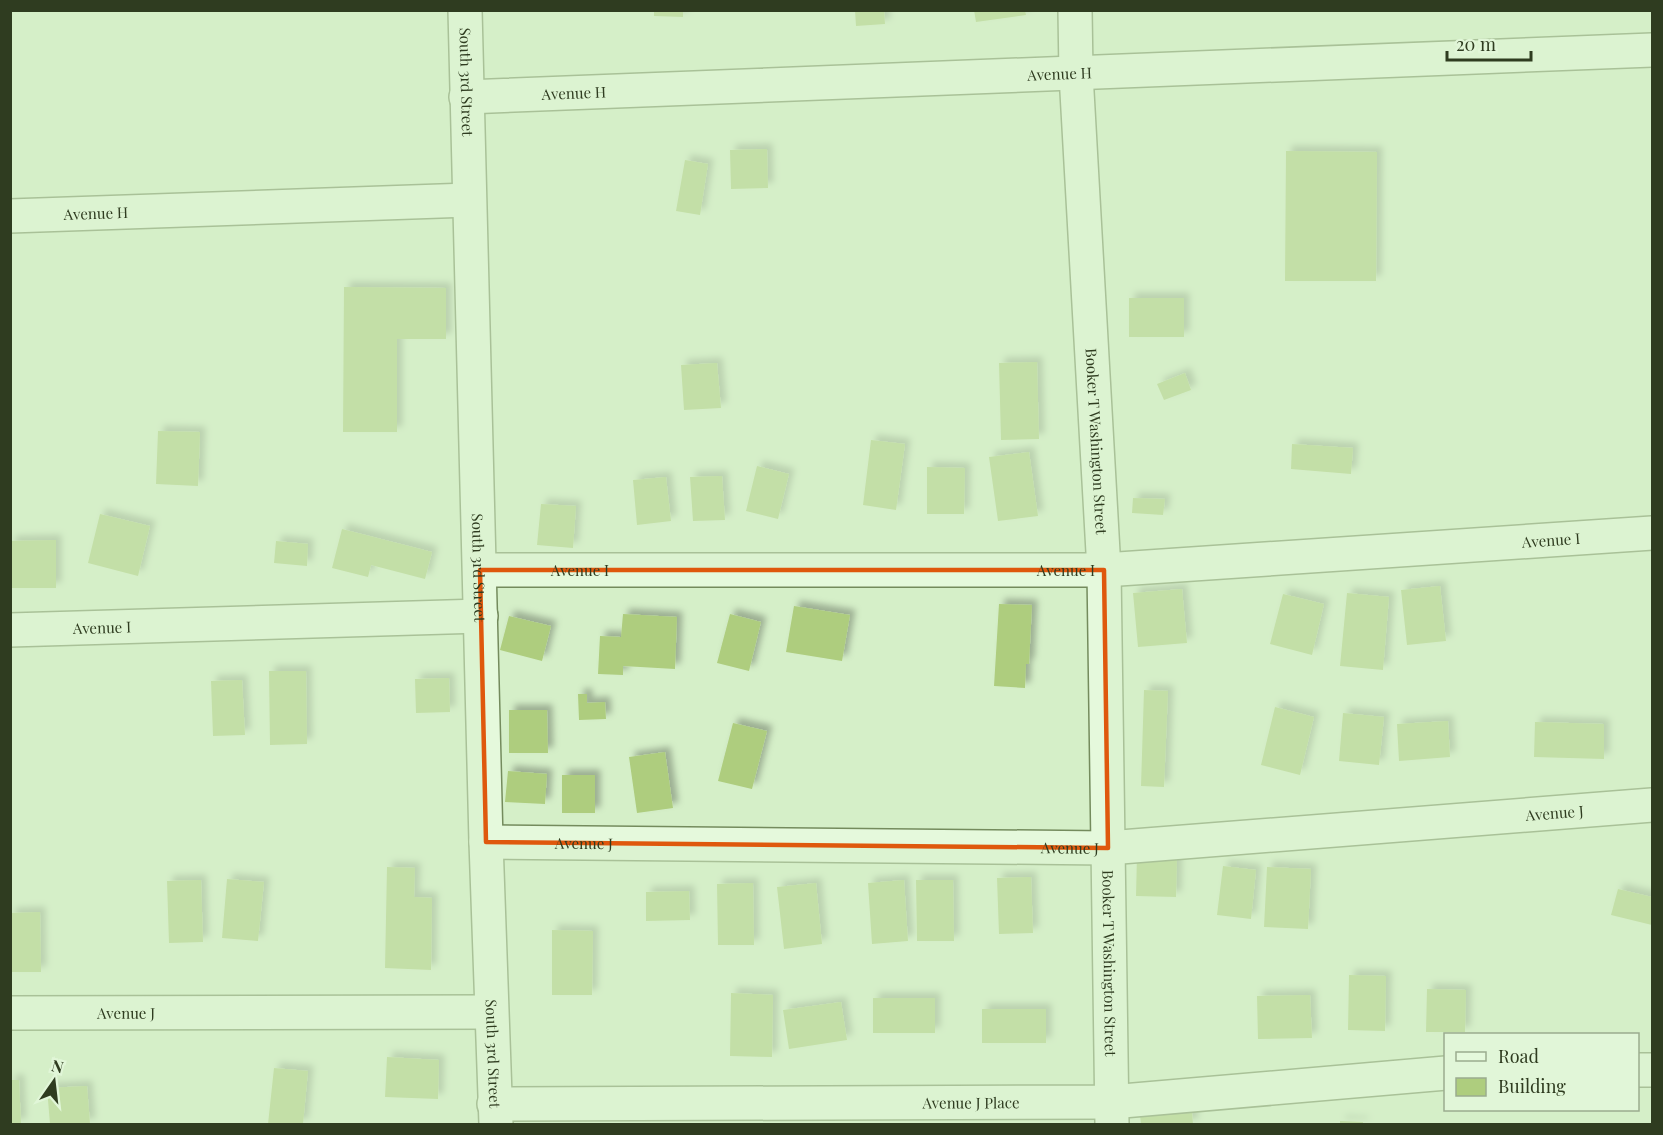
<svg xmlns="http://www.w3.org/2000/svg" width="1663" height="1135" viewBox="0 0 1663 1135" font-family="'Playfair Display',serif">
	<style>
		.building { fill: #aecd7e; filter: url(#shadow) }
		.lines { fill: none; stroke-linecap: round; stroke-linejoin: round }
		.minor-casing { stroke: #748b5d; stroke-width: 36 }
		.minor { stroke: #e5f9dc; stroke-width: 33 }
		.marked { fill: none; stroke: #df580d; stroke-width: 4.5; stroke-linejoin: round }
		.labels { text-anchor: middle; dominant-baseline: central; stroke-width: 4.5; stroke-linejoin: round; paint-order: stroke }
		.street-label { font-size: 15px; fill: #2f3c20; stroke: #e1f6d8 }
	</style>
	<defs>
		<filter id="shadow"><feDropShadow dx="5.5" dy="-5.5" stdDeviation="3" flood-color="#0004"/></filter>
	</defs>
	<rect width="100%" height="100%" fill="#d5efc8"/>
	<path class="building" d="M654 10H683V17L654 16Z
		M855 10H884L885 24 856 26Z
		M974 10H1025L1026 15 976 22Z
		M767 149 768 188 731 189 730 150Z
		M1286 151 1377 152 1376 281H1285Z
		M685 160 708 164 700 215 676 211Z
		M344 287 446 288V339H397V432H343Z
		M1129 298H1184V337H1129Z
		M1037 362 1039 439 1001 440 999 363Z
		M717 363 721 408 684 410 681 365Z
		M1185 373 1191 390 1164 400 1157 384Z
		M158 431 200 432 198 486 156 484Z
		M871 440 905 444 896 510 863 505Z
		M1292 444 1353 448 1351 474 1291 469Z
		M1029 452 1038 516 998 521 989 457Z
		M757 466 789 474 778 519 746 511Z
		M927 467 965 468 964 514H927Z
		M722 476 725 520 693 521 690 477Z
		M666 477 671 521 637 525 633 480Z
		M1133 498 1165 499 1163 515 1132 513Z
		M541 504 576 506 573 548 537 545Z
		M100 514 150 526 138 576 88 563Z
		M342 529 432 552 425 579 371 565 368 577 332 568Z
		M56 540V588H10V541Z
		M276 541 308 544 307 566 274 563Z
		M1440 586 1446 641 1407 645 1401 590Z
		M1182 589 1187 643 1138 647 1133 593Z
		M1347 593 1389 597 1383 670 1340 666Z
		M1283 594 1324 604 1312 655 1270 644Z
		M999 604 1032 605 1029 664H1026L1025 688 994 686Z
		M794 606 850 615 842 661 786 652Z
		M623 614 677 617 675 669 623 666V675L598 674 600 636 621 637Z
		M730 614 761 622 749 671 717 663Z
		M509 616 551 626 542 661 500 650Z
		M269 671H306L307 744 270 745Z
		M449 678 450 712 416 713 415 679Z
		M242 680 245 735 213 736 211 681Z
		M1144 690 1168 691 1164 787 1141 786Z
		M578 694H587V703L605 702 606 719 579 720Z
		M1275 707 1314 717 1300 775 1261 765Z
		M509 710H547L548 753H509Z
		M1343 713 1384 717 1379 765 1339 761Z
		M1448 721 1450 757 1399 761 1397 724Z
		M1535 722 1604 724V759L1534 757Z
		M733 723 767 731 752 789 718 781Z
		M665 752 673 808 637 813 629 757Z
		M508 771 547 774 545 804 505 802Z
		M562 775H595V813H562Z
		M1137 855 1177 856 1176 897 1136 896Z
		M1223 866 1256 870 1251 919 1217 915Z
		M387 867 415 868 414 897 432 898 431 970 385 968Z
		M1267 867 1311 869 1308 929 1264 927Z
		M1031 877 1033 933 999 934 997 878Z
		M227 879 264 882 258 941 222 938Z
		M201 880 203 942 169 943 167 881Z
		M904 880 908 941 872 944 868 883Z
		M916 880H953L954 941H917Z
		M753 883 754 945H718L717 884Z
		M816 883 822 944 784 949 777 887Z
		M1618 889 1652 897V925L1611 915Z
		M689 891 690 920 646 921V892Z
		M40 912 41 972H10V913Z
		M552 930 593 931 592 995H552Z
		M1349 975 1386 976 1385 1031 1348 1030Z
		M1427 989 1466 990 1465 1032H1426Z
		M731 993 773 995 772 1057 730 1056Z
		M1310 995 1312 1038 1258 1039 1257 996Z
		M873 998H935V1033H873Z
		M841 1002 847 1040 789 1049 783 1010Z
		M982 1009H1046V1043H982Z
		M387 1057 439 1060 438 1099 385 1097Z
		M274 1068 308 1071 303 1124H268Z
		M10 1080H19L21 1124H10Z
		M87 1086 90 1124H50L47 1088Z
		M1192 1113 1193 1124H1141L1140 1115Z
		M1340 1121 1363 1122V1124H1340Z"/>
	<g class="lines">
		<defs>
			<g id="minor">
				<path id="s1" d="M465 10 486 842 496 1124"/>
				<path id="s2" d="M1075 10 1076 74 1104 570 1112 1124"/>
				<path id="s3" d="M466 97 1652 50"/>
				<path id="s4" d="M10 216 469 200"/>
				<path id="s5" d="M480 570H1104L1652 533"/>
				<path id="s6" d="M10 630 481 616"/>
				<path id="s7" d="M486 842 1108 848 1652 805"/>
				<path id="s8" d="M10 1013 491 1012"/>
				<path d="M1638 1070H1652"/>
				<path id="s9" d="M494 1104 1111 1102 1446 1073"/>
			</g>
		</defs>
		<use href="#minor" class="minor-casing"/>
		<use href="#minor" class="minor"/>
	</g>
	<path d="M0 0H1663V1135H0ZM480 570H1104L1108 848 486 842Z" fill="#d5efc8" fill-opacity=".55" fill-rule="evenodd"/>
	<path class="marked" d="M480 570H1104L1108 848 486 842Z"/>
	<g class="labels">
		<g class="street-label">
			<text stroke="none"><textPath href="#s3" startOffset="594">Avenue H</textPath></text>
			<text stroke="none"><textPath href="#s1" startOffset="72">South 3rd Street</textPath></text>
			<text stroke="none"><textPath href="#s3" startOffset="108">Avenue H</textPath></text>
			<text stroke="none"><textPath href="#s4" startOffset="86">Avenue H</textPath></text>
			<text stroke="none"><textPath href="#s2" startOffset="432">Booker T Washington Street</textPath></text>
			<text stroke="none"><textPath href="#s5" startOffset="1072">Avenue I</textPath></text>
			<text stroke="none"><textPath href="#s1" startOffset="558">South 3rd Street</textPath></text>
			<text stroke="none"><textPath href="#s5" startOffset="100">Avenue I</textPath></text>
			<text stroke="none"><textPath href="#s5" startOffset="586">Avenue I</textPath></text>
			<text stroke="none"><textPath href="#s6" startOffset="92">Avenue I</textPath></text>
			<text stroke="none"><textPath href="#s7" startOffset="1070">Avenue J</textPath></text>
			<text stroke="none"><textPath href="#s7" startOffset="98">Avenue J</textPath></text>
			<text stroke="none"><textPath href="#s7" startOffset="584">Avenue J</textPath></text>
			<text stroke="none"><textPath href="#s2" startOffset="954">Booker T Washington Street</textPath></text>
			<text stroke="none"><textPath href="#s8" startOffset="116">Avenue J</textPath></text>
			<text stroke="none"><textPath href="#s1" startOffset="1044">South 3rd Street</textPath></text>
			<text stroke="none"><textPath href="#s9" startOffset="477">Avenue J Place</textPath></text>
		</g>
	</g>
	<rect width="1663" height="1135" fill="none" stroke="#2f3c20" stroke-width="24"/>
	<rect x="1444" y="1033" width="195" height="78" fill="#e1f6d8" stroke="#9aac8e" stroke-width="1.5"/>
	<rect x="1456" y="1052" width="30" height="9" fill="#e5f9dc" stroke="#9aac8e" stroke-width="1.5"/>
	<text x="1498" y="1063" font-size="18" fill="#2f3c20">Road</text>
	<rect x="1456" y="1078" width="30" height="18" fill="#aecd7e" stroke="#9aac8e" stroke-width="1.5"/>
	<text x="1498" y="1093" font-size="18" fill="#2f3c20">Building</text>
	<g transform="translate(54 1081) rotate(14)" stroke="#e1f6d8" stroke-width="4.5" paint-order="stroke">
	<path d="M0-4.5L10 22L0 15L-10 22Z" fill="#2f3c20"/>
	<text y="-9" font-size="16" font-weight="bold" text-anchor="middle" fill="#2f3c20">N</text>
	</g>
	<path d="M1447 51v9h84v-9" fill="none" stroke="#2f3c20" stroke-width="3"/>
	<text x="1456" y="51" font-size="18" fill="#2f3c20" stroke="#e1f6d8" stroke-width="4.5" paint-order="stroke">20 m</text>
</svg>
